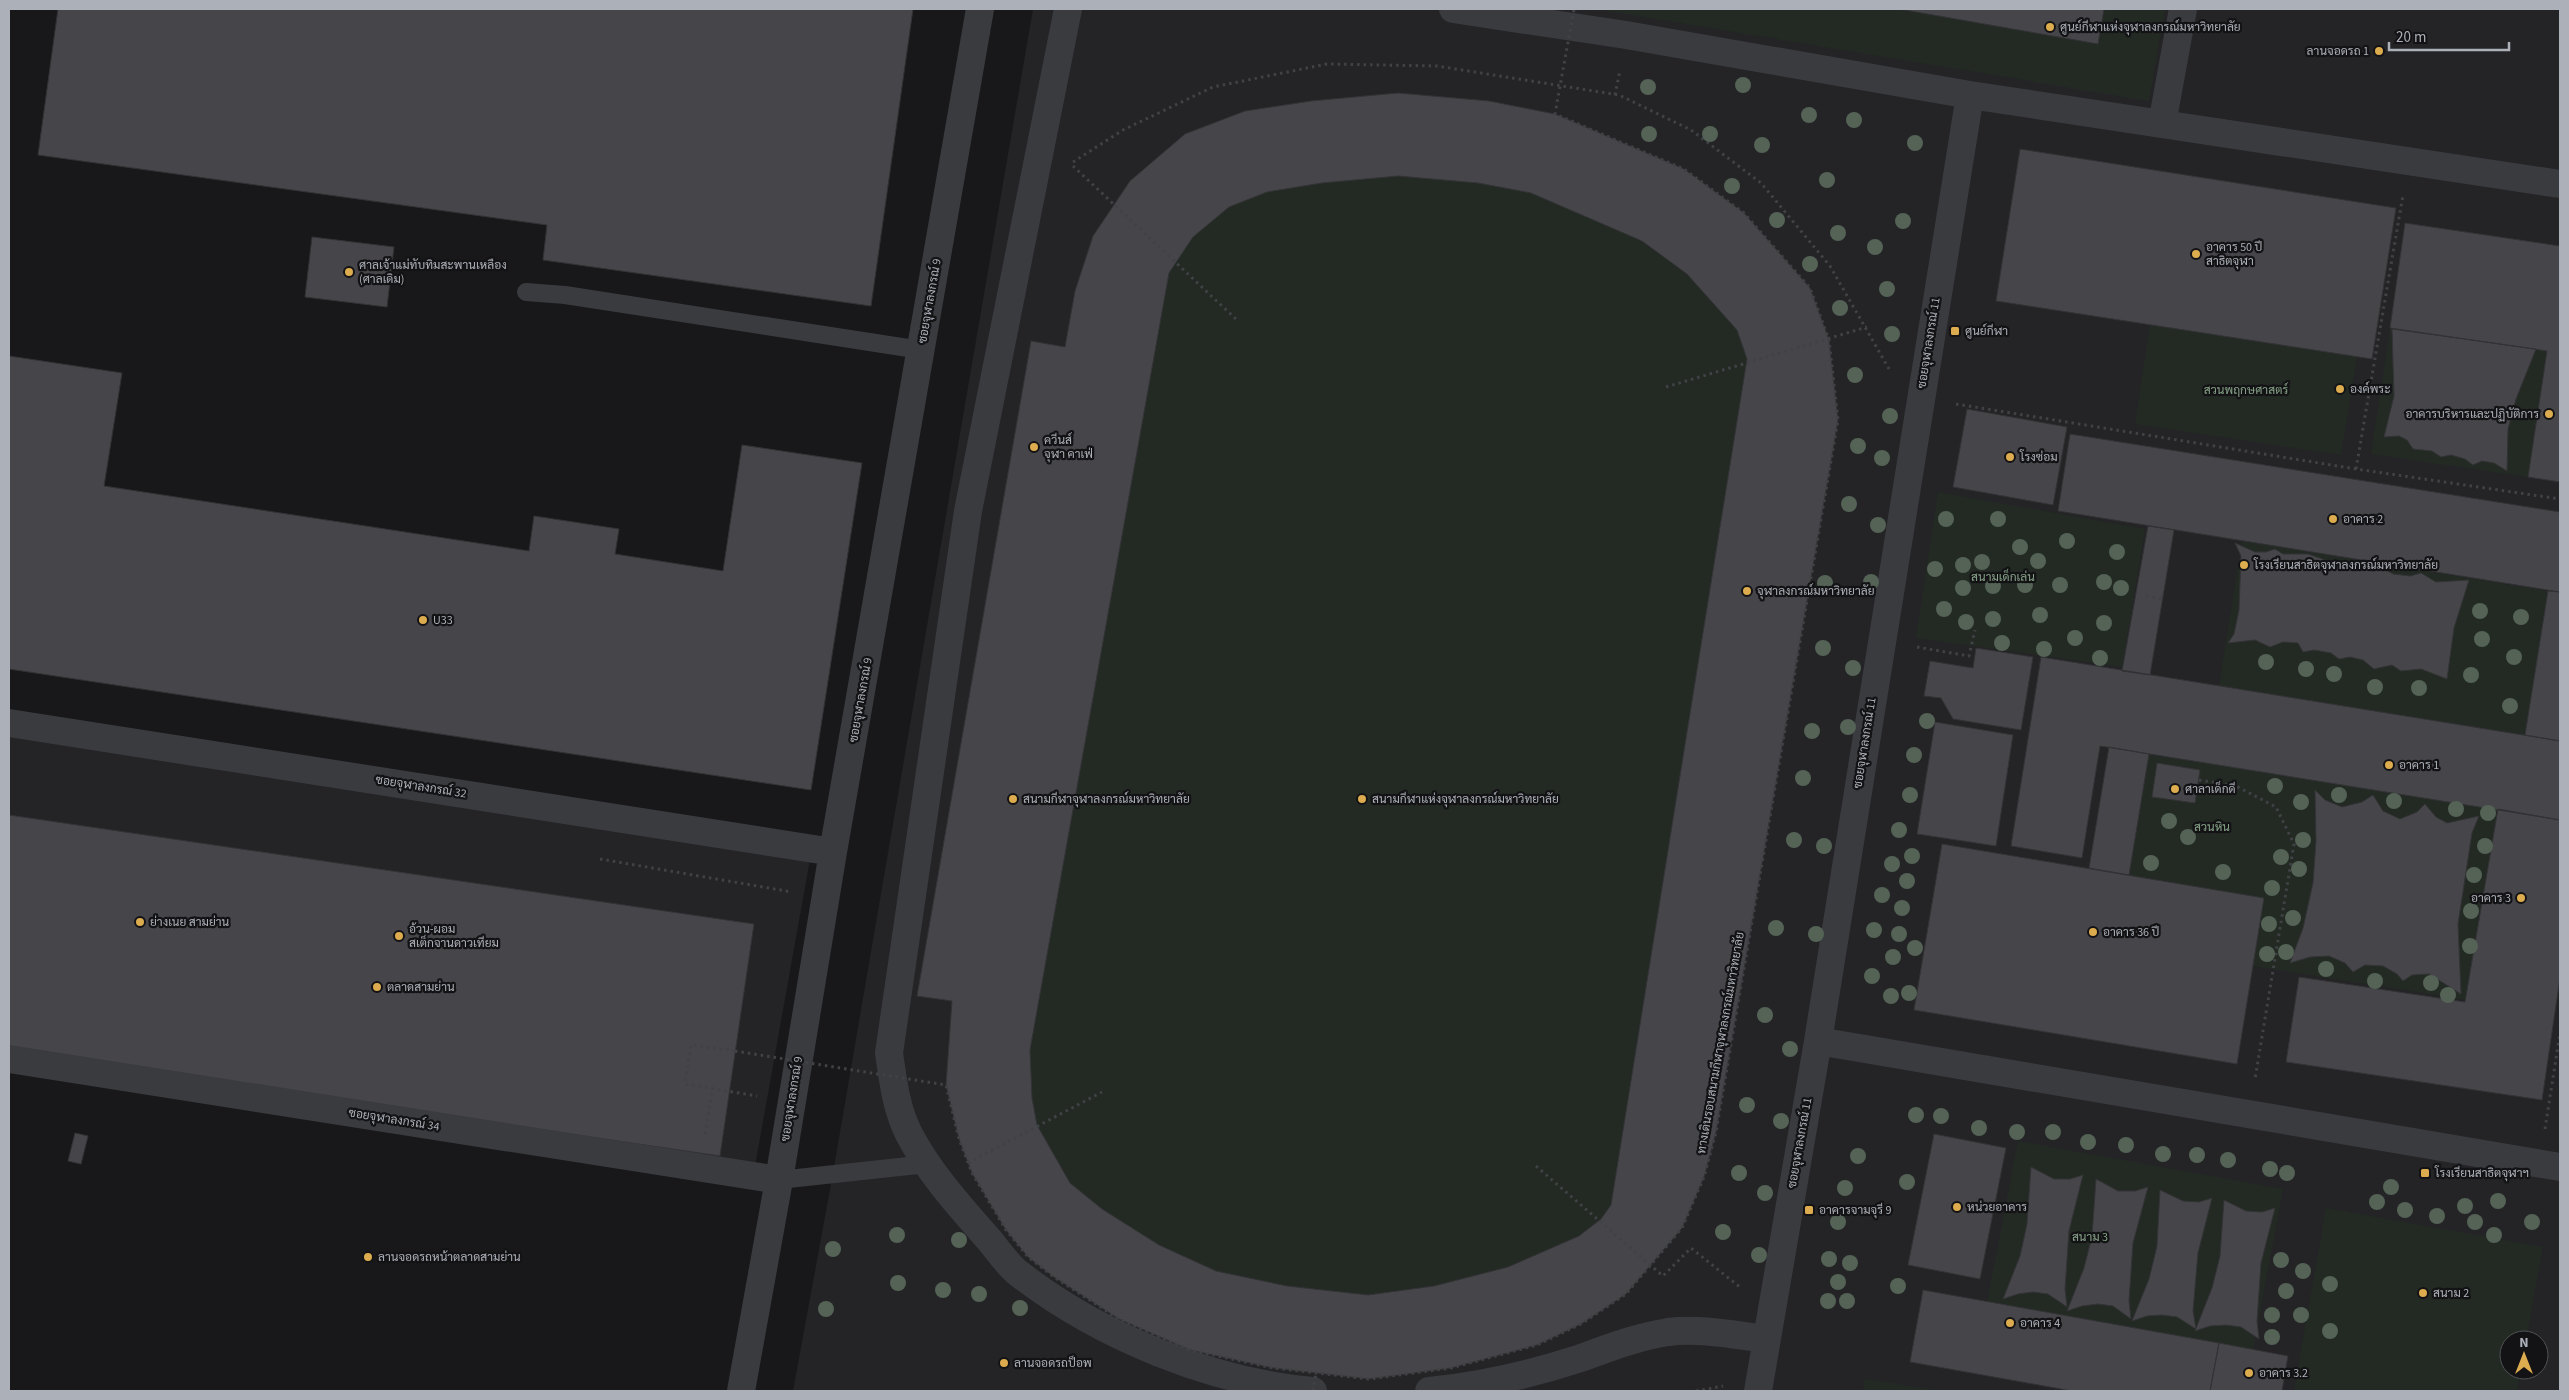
<svg xmlns="http://www.w3.org/2000/svg" width="2569" height="1400" viewBox="0 0 2569 1400" font-family="'Source Sans 3',Sarabun,sans-serif">
	<style>
		.built { fill: #242427; fill-rule: evenodd }
		.green { fill: #232a24 }
		.building { fill: #46464a; stroke: #333336; fill-rule: evenodd }
		.lines { fill: none; stroke-linecap: round; stroke-linejoin: round }
		.path { stroke: #404245; stroke-width: 3; stroke-dasharray: 2.5 4; stroke-linecap: butt }
		.lane { stroke: #3a3b3f; stroke-width: 18 }
		.street { stroke: #3a3b3f; stroke-width: 28 }
		.path-bridge { stroke: #404245; stroke-width: 3; stroke-dasharray: 2.5 4; stroke-linecap: butt }
		.tree { fill: #546356 }
		.poi-dot { fill: #dcac4f; stroke: #131315; stroke-width: 2 }
		.labels { text-anchor: middle; dominant-baseline: central; stroke-width: 4.5; stroke-linejoin: round; paint-order: stroke }
		.poi-label { font-size: 12px; fill: #acb0b8; stroke: #131315; text-anchor: start }
		.street-label { font-size: 12px; fill: #acb0b8; stroke: #131315 }
		.park-label { font-size: 12px; fill: #86a187; stroke: #131315 }
	</style>
	<rect width="100%" height="100%" fill="#18181a"/>
	<path class="built" d="M1033 9H2560V1391H793L833 1173ZM2509 1340H2539V1370H2509Z
		M9 733 811 854 755 1166 9 1054Z"/>
	<path class="green" d="M1596 9H2165L2149 101Z
		M1398 93 1489 101 1555 114 1684 169 1744 213 1810 288 1829 340 1838 420 1716 1132 1704 1177 1682 1228 1626 1294 1581 1324 1537 1345 1451 1368 1369 1379 1273 1368 1190 1350 1119 1319 1054 1277 1028 1257 1006 1230 952 1001 917 996 1031 341 1065 347 1075 291 1093 236 1130 181 1185 134 1245 111 1311 101Z
		M2150 325 2357 356 2341 455 2135 424Z
		M2390 328 2547 351 2528 477 2371 454Z
		M1938 492 2145 529 2122 667 1916 638Z
		M2242 541 2560 593V741L2219 686Z
		M2149 754 2498 809 2467 1000 2253 966 2264 898 2129 875Z
		M2018 1141 2283 1189 2253 1350 1987 1302Z
		M2326 1208 2543 1247 2526 1340H2509V1370H2521L2517 1391H2294Z
		M1865 1379 1941 1391H1863Z"/>
	<path class="building" d="M58 9H913L871 306 543 260 547 225 38 155Z
		M1899 9H2104L2098 44Z
		M1398 93 1489 101 1555 114 1684 169 1744 213 1810 288 1829 340 1838 420 1716 1132 1704 1177 1682 1228 1626 1294 1581 1324 1537 1345 1451 1368 1369 1379 1273 1368 1190 1350 1119 1319 1054 1277 1028 1257 1006 1230 972 1173 959 1139 946 1085 952 1001 917 996 1031 341 1065 347 1075 291 1093 236 1130 181 1185 134 1245 111 1311 101ZM1398 176 1478 183 1531 193 1642 241 1687 274 1737 330 1747 359 1611 1205 1601 1219 1579 1236 1508 1267 1434 1286 1368 1295 1287 1286 1216 1271 1159 1245 1102 1209 1070 1183 1037 1125 1032 1098 1030 1050 1169 273 1193 237 1229 207 1267 192 1322 183Z
		M2020 149 2396 208 2372 359 1996 301Z
		M2405 223 2560 246V482L2528 477 2547 351 2390 328Z
		M312 237 394 247 387 307 305 297Z
		M2392 329 2536 349 2516 399 2508 429 2507 471 2494 463 2482 461 2473 465 2465 459 2451 455 2441 457 2432 451 2413 449 2407 440 2399 436 2384 437 2394 396Z
		M9 356 122 373 104 486 529 551 534 516 619 529 615 554 723 571 742 445 862 463 811 790 9 669Z
		M1967 409 2067 427 2053 505 1953 487Z
		M2070 434 2560 512V592L2058 511Z
		M2148 526 2174 530 2150 675 2122 671Z
		M2235 543 2255 552H2266L2275 549 2283 554H2308L2331 562H2343L2372 570 2383 568 2393 574 2410 576 2421 573 2436 582 2469 580 2454 628 2447 679 2421 669 2401 671 2392 665 2374 669 2363 660 2350 657 2339 659 2331 653 2314 650 2303 652 2298 643 2283 642 2270 647 2255 640 2228 643 2234 634 2239 610 2241 556Z
		M2548 591 2560 592V741L2525 735Z
		M1976 648 2033 657 2021 730 1953 719 1941 698 1924 696 1930 661 1973 668Z
		M2041 657 2560 741V820L2100 746 2082 858 2011 846Z
		M1935 722 2013 735 1996 846 1917 834Z
		M2109 747 2149 754 2129 875 2089 868Z
		M2157 763 2200 770 2195 803 2152 797Z
		M2315 790 2325 800 2342 807 2362 802 2373 795 2383 811 2400 819 2417 812 2425 804 2436 817 2447 823 2479 816 2472 833 2458 924 2461 994 2429 974 2412 975 2403 981 2397 974 2383 966 2365 965 2353 972 2345 963 2329 956 2310 957 2290 963 2303 928 2313 883 2316 841Z
		M2498 809 2560 820V978L2542 1100 2286 1062 2299 977 2465 1002Z
		M9 815 754 924 720 1156 9 1052Z
		M1942 844 2264 898 2237 1064 1914 1010Z
		M75 1133 88 1136 81 1164 68 1161Z
		M1934 1134 2006 1148 1980 1279 1908 1265Z
		M2031 1167 2054 1179H2070L2083 1175 2069 1231 2065 1289 2067 1307 2048 1294 2033 1292 2018 1294 2003 1299 2020 1256 2027 1224Z
		M2096 1179 2118 1191H2135L2148 1187 2133 1243 2129 1301 2131 1319 2113 1306 2098 1304 2082 1306 2067 1311 2084 1268 2092 1236Z
		M2160 1190 2183 1201 2199 1202 2212 1198 2198 1253 2193 1311 2196 1329 2177 1317 2162 1315 2147 1316 2132 1321 2149 1279 2157 1246Z
		M2224 1200 2246 1211 2262 1212 2275 1208 2261 1263 2257 1321 2259 1339 2241 1327 2226 1325 2210 1326 2195 1331 2212 1288 2220 1256Z
		M1923 1290 2219 1343 2210 1391H2072L1910 1362Z
		M2219 1343 2288 1356 2282 1391H2210Z"/>
	<g class="lines">
		<path class="path" d="M1615 95 1620 70
			M1073 162 1123 130 1213 87 1327 64 1437 66 1619 95 1691 130 1761 183 1830 266 1889 369
			M1073 166 1238 321
			M1666 387 1867 327
			M1956 404 2356 469 2560 499
			M2356 469 2403 195
			M2146 596 2162 599
			M1917 647 1969 656 1975 630
			M2199 780 2236 786 2276 807 2294 844 2255 1079
			M600 859 792 892
			M735 1051 691 1045 685 1084 757 1096
			M2545 1129 2560 1033
			M705 1134 713 1088
			M968 1163 1102 1092
			M1536 1166 1663 1276 1691 1248 1741 1288
			M1696 1391 1723 1386"/>
		<path class="lane" d="M526 292 565 295 921 350
			M779 1180 927 1164"/>
		<path class="street" d="M1068 9 968 511 889 1053C893 1080 896 1109 909 1134 929 1173 962 1209 991 1242 999 1252 1008 1265 1018 1273 1099 1336 1211 1382 1313 1391
			M1453 9 1626 35 1970 95 2560 184
			M2162 124 2183 9
			M9 723 833 852
			M1818 1041 2560 1167
			M9 1059 779 1180
			M741 1391 779 1180 833 852 980 9
			M1429 1391C1480 1386 1532 1374 1581 1358 1611 1347 1637 1337 1668 1332 1701 1328 1734 1335 1767 1339
			M1758 1391 1818 1041 1970 95"/>
		<path class="path-bridge" d="M735 1051 946 1085 959 1139 972 1173 1006 1230 1028 1257 1054 1277 1119 1319 1190 1350 1273 1368 1369 1379 1451 1368 1537 1345 1581 1324 1626 1294 1682 1228 1704 1177 1716 1132 1838 420 1829 340 1810 288 1744 213 1684 169 1555 114 1574 9
			M1313 1391 1316 1373"/>
	</g>
	<g class="tree">
		<circle cx="1743" cy="85" r="8"/>
		<circle cx="1648" cy="87" r="8"/>
		<circle cx="1809" cy="115" r="8"/>
		<circle cx="1854" cy="120" r="8"/>
		<circle cx="1649" cy="134" r="8"/>
		<circle cx="1710" cy="134" r="8"/>
		<circle cx="1915" cy="143" r="8"/>
		<circle cx="1762" cy="145" r="8"/>
		<circle cx="1827" cy="180" r="8"/>
		<circle cx="1732" cy="186" r="8"/>
		<circle cx="1777" cy="220" r="8"/>
		<circle cx="1903" cy="221" r="8"/>
		<circle cx="1838" cy="233" r="8"/>
		<circle cx="1875" cy="247" r="8"/>
		<circle cx="1810" cy="264" r="8"/>
		<circle cx="1887" cy="289" r="8"/>
		<circle cx="1840" cy="308" r="8"/>
		<circle cx="1892" cy="334" r="8"/>
		<circle cx="1855" cy="375" r="8"/>
		<circle cx="1890" cy="416" r="8"/>
		<circle cx="1858" cy="446" r="8"/>
		<circle cx="1882" cy="458" r="8"/>
		<circle cx="1849" cy="504" r="8"/>
		<circle cx="1946" cy="519" r="8"/>
		<circle cx="1998" cy="519" r="8"/>
		<circle cx="1878" cy="525" r="8"/>
		<circle cx="2067" cy="541" r="8"/>
		<circle cx="2020" cy="547" r="8"/>
		<circle cx="2117" cy="552" r="8"/>
		<circle cx="2038" cy="561" r="8"/>
		<circle cx="1982" cy="562" r="8"/>
		<circle cx="1963" cy="565" r="8"/>
		<circle cx="1935" cy="569" r="8"/>
		<circle cx="1871" cy="582" r="8"/>
		<circle cx="2104" cy="582" r="8"/>
		<circle cx="1825" cy="583" r="8"/>
		<circle cx="2025" cy="585" r="8"/>
		<circle cx="2060" cy="585" r="8"/>
		<circle cx="1993" cy="586" r="8"/>
		<circle cx="1963" cy="588" r="8"/>
		<circle cx="2121" cy="588" r="8"/>
		<circle cx="1944" cy="609" r="8"/>
		<circle cx="2480" cy="611" r="8"/>
		<circle cx="2040" cy="615" r="8"/>
		<circle cx="2521" cy="617" r="8"/>
		<circle cx="1993" cy="619" r="8"/>
		<circle cx="1966" cy="622" r="8"/>
		<circle cx="2104" cy="623" r="8"/>
		<circle cx="2075" cy="638" r="8"/>
		<circle cx="2482" cy="639" r="8"/>
		<circle cx="2002" cy="643" r="8"/>
		<circle cx="1823" cy="648" r="8"/>
		<circle cx="2044" cy="649" r="8"/>
		<circle cx="2514" cy="657" r="8"/>
		<circle cx="2100" cy="658" r="8"/>
		<circle cx="2266" cy="662" r="8"/>
		<circle cx="1853" cy="668" r="8"/>
		<circle cx="2306" cy="669" r="8"/>
		<circle cx="2334" cy="674" r="8"/>
		<circle cx="2471" cy="675" r="8"/>
		<circle cx="2375" cy="687" r="8"/>
		<circle cx="2419" cy="688" r="8"/>
		<circle cx="2510" cy="706" r="8"/>
		<circle cx="1927" cy="721" r="8"/>
		<circle cx="1848" cy="727" r="8"/>
		<circle cx="1812" cy="731" r="8"/>
		<circle cx="1914" cy="755" r="8"/>
		<circle cx="1803" cy="778" r="8"/>
		<circle cx="2275" cy="786" r="8"/>
		<circle cx="1910" cy="795" r="8"/>
		<circle cx="2339" cy="795" r="8"/>
		<circle cx="2394" cy="801" r="8"/>
		<circle cx="2301" cy="802" r="8"/>
		<circle cx="2456" cy="809" r="8"/>
		<circle cx="2488" cy="813" r="8"/>
		<circle cx="2169" cy="821" r="8"/>
		<circle cx="1899" cy="830" r="8"/>
		<circle cx="2188" cy="837" r="8"/>
		<circle cx="1794" cy="840" r="8"/>
		<circle cx="2303" cy="840" r="8"/>
		<circle cx="1824" cy="846" r="8"/>
		<circle cx="2485" cy="846" r="8"/>
		<circle cx="1912" cy="856" r="8"/>
		<circle cx="2281" cy="857" r="8"/>
		<circle cx="2151" cy="863" r="8"/>
		<circle cx="1892" cy="864" r="8"/>
		<circle cx="2299" cy="869" r="8"/>
		<circle cx="2223" cy="872" r="8"/>
		<circle cx="2474" cy="875" r="8"/>
		<circle cx="1907" cy="881" r="8"/>
		<circle cx="2272" cy="888" r="8"/>
		<circle cx="1882" cy="895" r="8"/>
		<circle cx="1902" cy="908" r="8"/>
		<circle cx="2471" cy="911" r="8"/>
		<circle cx="2293" cy="918" r="8"/>
		<circle cx="2269" cy="924" r="8"/>
		<circle cx="1776" cy="928" r="8"/>
		<circle cx="1874" cy="930" r="8"/>
		<circle cx="1816" cy="934" r="8"/>
		<circle cx="1899" cy="934" r="8"/>
		<circle cx="2470" cy="946" r="8"/>
		<circle cx="1915" cy="948" r="8"/>
		<circle cx="2286" cy="952" r="8"/>
		<circle cx="2267" cy="954" r="8"/>
		<circle cx="1893" cy="957" r="8"/>
		<circle cx="2326" cy="969" r="8"/>
		<circle cx="1872" cy="976" r="8"/>
		<circle cx="2375" cy="981" r="8"/>
		<circle cx="2431" cy="983" r="8"/>
		<circle cx="1909" cy="993" r="8"/>
		<circle cx="2448" cy="995" r="8"/>
		<circle cx="1891" cy="996" r="8"/>
		<circle cx="1765" cy="1015" r="8"/>
		<circle cx="1790" cy="1049" r="8"/>
		<circle cx="1747" cy="1105" r="8"/>
		<circle cx="1916" cy="1115" r="8"/>
		<circle cx="1941" cy="1116" r="8"/>
		<circle cx="1781" cy="1121" r="8"/>
		<circle cx="1979" cy="1128" r="8"/>
		<circle cx="2017" cy="1132" r="8"/>
		<circle cx="2053" cy="1132" r="8"/>
		<circle cx="2088" cy="1142" r="8"/>
		<circle cx="2126" cy="1145" r="8"/>
		<circle cx="2163" cy="1154" r="8"/>
		<circle cx="2197" cy="1155" r="8"/>
		<circle cx="1858" cy="1156" r="8"/>
		<circle cx="2228" cy="1160" r="8"/>
		<circle cx="2270" cy="1169" r="8"/>
		<circle cx="1739" cy="1173" r="8"/>
		<circle cx="2287" cy="1173" r="8"/>
		<circle cx="1907" cy="1182" r="8"/>
		<circle cx="2391" cy="1187" r="8"/>
		<circle cx="1845" cy="1188" r="8"/>
		<circle cx="1765" cy="1193" r="8"/>
		<circle cx="2498" cy="1201" r="8"/>
		<circle cx="2377" cy="1202" r="8"/>
		<circle cx="2465" cy="1206" r="8"/>
		<circle cx="2405" cy="1210" r="8"/>
		<circle cx="2437" cy="1216" r="8"/>
		<circle cx="1838" cy="1222" r="8"/>
		<circle cx="2475" cy="1222" r="8"/>
		<circle cx="2532" cy="1222" r="8"/>
		<circle cx="1723" cy="1232" r="8"/>
		<circle cx="897" cy="1235" r="8"/>
		<circle cx="2494" cy="1235" r="8"/>
		<circle cx="959" cy="1240" r="8"/>
		<circle cx="833" cy="1249" r="8"/>
		<circle cx="1759" cy="1255" r="8"/>
		<circle cx="1829" cy="1259" r="8"/>
		<circle cx="2281" cy="1260" r="8"/>
		<circle cx="1850" cy="1263" r="8"/>
		<circle cx="2303" cy="1271" r="8"/>
		<circle cx="1838" cy="1282" r="8"/>
		<circle cx="898" cy="1283" r="8"/>
		<circle cx="2330" cy="1284" r="8"/>
		<circle cx="1898" cy="1286" r="8"/>
		<circle cx="943" cy="1290" r="8"/>
		<circle cx="2286" cy="1291" r="8"/>
		<circle cx="979" cy="1294" r="8"/>
		<circle cx="1828" cy="1301" r="8"/>
		<circle cx="1847" cy="1301" r="8"/>
		<circle cx="1020" cy="1308" r="8"/>
		<circle cx="826" cy="1309" r="8"/>
		<circle cx="2272" cy="1315" r="8"/>
		<circle cx="2301" cy="1315" r="8"/>
		<circle cx="2330" cy="1331" r="8"/>
		<circle cx="2272" cy="1337" r="8"/>
	</g>
	<g class="poi-dot">
		<circle cx="2050" cy="27" r="5"/>
		<circle cx="2379" cy="51" r="5"/>
		<circle cx="2196" cy="254" r="5"/>
		<circle cx="349" cy="272" r="5"/>
		<rect x="1950" y="326" width="10" height="10" rx="2.5"/>
		<circle cx="2340" cy="389" r="5"/>
		<circle cx="2549" cy="414" r="5"/>
		<circle cx="1034" cy="447" r="5"/>
		<circle cx="2010" cy="457" r="5"/>
		<circle cx="2333" cy="519" r="5"/>
		<circle cx="2244" cy="565" r="5"/>
		<circle cx="1747" cy="591" r="5"/>
		<circle cx="423" cy="620" r="5"/>
		<circle cx="2389" cy="765" r="5"/>
		<circle cx="2175" cy="789" r="5"/>
		<circle cx="1013" cy="799" r="5"/>
		<circle cx="1362" cy="799" r="5"/>
		<circle cx="2521" cy="898" r="5"/>
		<circle cx="140" cy="922" r="5"/>
		<circle cx="2093" cy="932" r="5"/>
		<circle cx="399" cy="936" r="5"/>
		<circle cx="377" cy="987" r="5"/>
		<rect x="2420" y="1168" width="10" height="10" rx="2.5"/>
		<circle cx="1957" cy="1207" r="5"/>
		<rect x="1804" y="1205" width="10" height="10" rx="2.5"/>
		<circle cx="368" cy="1257" r="5"/>
		<circle cx="2423" cy="1293" r="5"/>
		<circle cx="2010" cy="1323" r="5"/>
		<circle cx="1004" cy="1363" r="5"/>
		<circle cx="2249" cy="1373" r="5"/>
	</g>
	<g class="labels">
		<g class="poi-label">
			<text x="2060" y="27">ศูนย์กีฬาแห่งจุฬาลงกรณ์มหาวิทยาลัย</text>
			<text x="2369" y="51" text-anchor="end">ลานจอดรถ 1</text>
			<text x="2206" y="247">อาคาร 50 ปี<tspan x="2206" dy="14">สาธิตจุฬา</tspan></text>
			<text x="359" y="265">ศาลเจ้าแม่ทับทิมสะพานเหลือง<tspan x="359" dy="14">(ศาลเดิม)</tspan></text>
			<text x="1965" y="331">ศูนย์กีฬา</text>
			<text x="2350" y="389">องค์พระ</text>
			<text x="2539" y="414" text-anchor="end">อาคารบริหารและปฏิบัติการ</text>
			<text x="1044" y="440">ควีนส์<tspan x="1044" dy="14">จุฬา คาเฟ่</tspan></text>
			<text x="2020" y="457">โรงซ่อม</text>
			<text x="2343" y="519">อาคาร 2</text>
			<text x="2254" y="565">โรงเรียนสาธิตจุฬาลงกรณ์มหาวิทยาลัย</text>
			<text x="1757" y="591">จุฬาลงกรณ์มหาวิทยาลัย</text>
			<text x="433" y="620">U33</text>
			<text x="2399" y="765">อาคาร 1</text>
			<text x="2185" y="789">ศาลาเด็กดี</text>
			<text x="1023" y="799">สนามกีฬาจุฬาลงกรณ์มหาวิทยาลัย</text>
			<text x="1372" y="799">สนามกีฬาแห่งจุฬาลงกรณ์มหาวิทยาลัย</text>
			<text x="2511" y="898" text-anchor="end">อาคาร 3</text>
			<text x="150" y="922">ย่างเนย สามย่าน</text>
			<text x="409" y="929">อ้วน-ผอม<tspan x="409" dy="14">สเต็กจานดาวเทียม</tspan></text>
			<text x="2103" y="932">อาคาร 36 ปี</text>
			<text x="387" y="987">ตลาดสามย่าน</text>
			<text x="2435" y="1173">โรงเรียนสาธิตจุฬาฯ</text>
			<text x="1967" y="1207">หน่วยอาคาร</text>
			<text x="1819" y="1210">อาคารจามจุรี 9</text>
			<text x="378" y="1257">ลานจอดรถหน้าตลาดสามย่าน</text>
			<text x="2433" y="1293">สนาม 2</text>
			<text x="2020" y="1323">อาคาร 4</text>
			<text x="1014" y="1363">ลานจอดรถป็อพ</text>
			<text x="2259" y="1373">อาคาร 3.2</text>
		</g>
		<g class="street-label">
			<text transform="translate(930 301) rotate(-80)">ซอยจุฬาลงกรณ์ 9</text>
			<text transform="translate(1929 343) rotate(-81)">ซอยจุฬาลงกรณ์ 11</text>
			<text transform="translate(861 700) rotate(-80)">ซอยจุฬาลงกรณ์ 9</text>
			<text transform="translate(1865 743) rotate(-81)">ซอยจุฬาลงกรณ์ 11</text>
			<text transform="translate(421 787) rotate(9)">ซอยจุฬาลงกรณ์ 32</text>
			<text transform="translate(1721 1043) rotate(-80)">ทางเดินรอบสนามกีฬาจุฬาลงกรณ์มหาวิทยาลัย</text>
			<text transform="translate(792 1099) rotate(-81)">ซอยจุฬาลงกรณ์ 9</text>
			<text transform="translate(394 1120) rotate(9)">ซอยจุฬาลงกรณ์ 34</text>
			<text transform="translate(1800 1143) rotate(-80)">ซอยจุฬาลงกรณ์ 11</text>
		</g>
		<g class="park-label">
			<text x="2246" y="390">สวนพฤกษศาสตร์</text>
			<text x="2003" y="577">สนามเด็กเล่น</text>
			<text x="2212" y="827">สวนหิน</text>
			<text x="2090" y="1237">สนาม 3</text>
		</g>
	</g>
	<rect width="2569" height="1400" fill="none" stroke="#acb0b8" stroke-width="20"/>
	<g transform="translate(2524 1355)"><circle r="24" fill="#131315" stroke="#505256"/>
	<path d="M0-4L9 19L0 12L-9 19Z" fill="#dcac4f"/>
	<text y="-8" font-size="14" font-weight="bold" text-anchor="middle" fill="#acb0b8">N</text>
	</g>
	<path d="M2389 42v8h120v-8" fill="none" stroke="#acb0b8" stroke-width="2.5"/>
	<text x="2396" y="42" font-size="15" fill="#acb0b8" stroke="#131315" stroke-width="4" paint-order="stroke">20 m</text>
</svg>
